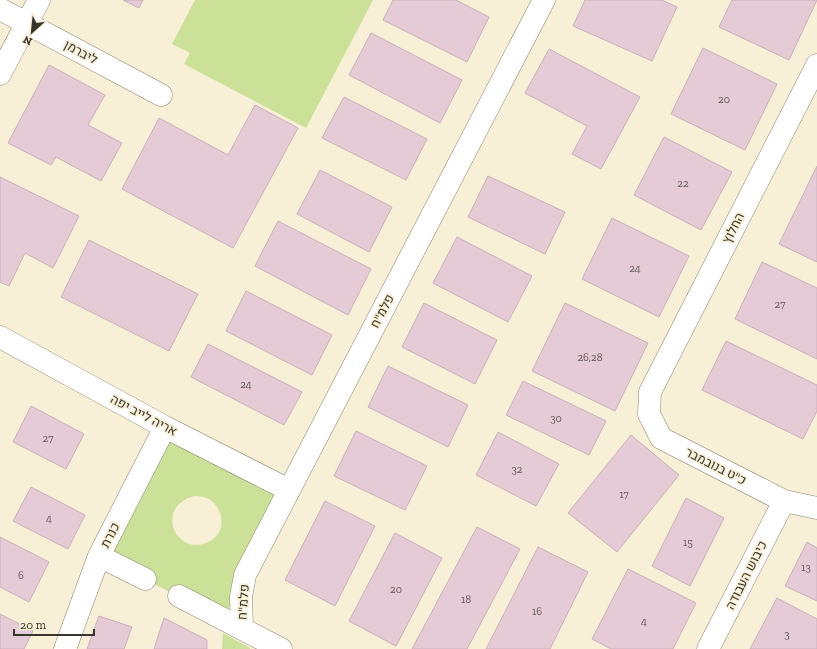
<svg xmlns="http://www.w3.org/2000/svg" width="817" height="649" viewBox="0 0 817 649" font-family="'Zilla Slab',Heebo,serif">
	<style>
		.green { fill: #cae197; fill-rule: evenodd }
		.building { fill: #e5cbd6; stroke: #c9b0ba }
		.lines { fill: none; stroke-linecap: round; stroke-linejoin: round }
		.minor-casing { stroke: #8c846f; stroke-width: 23 }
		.minor { stroke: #fff; stroke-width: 22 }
		.labels { text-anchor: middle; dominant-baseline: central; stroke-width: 3.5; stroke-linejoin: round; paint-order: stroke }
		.number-label { font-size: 11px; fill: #645a56 }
		.street-label { font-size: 13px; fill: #39352c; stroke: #f8efd7 }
	</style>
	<rect width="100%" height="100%" fill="#f8efd7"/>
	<path class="green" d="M195 0H373L306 128 184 64 190 53 172 44Z
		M165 427 289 490 223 619 99 556ZM194 496C200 496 205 497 209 499 220 506 225 521 219 532 217 536 213 540 208 542 177 557 153 508 194 496Z
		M223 633 250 648V649H222Z"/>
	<path class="building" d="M123 0H143L139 8Z
		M393 0H456L489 17 467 62 383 20Z
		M585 0H662L677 7 652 61 573 26Z
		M732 0H817L789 60 719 27Z
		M371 33 462 80 440 123 349 75Z
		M703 48 777 84 745 150 671 114Z
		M549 49 640 97 601 169 572 154 587 126 525 93Z
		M49 65 105 95 88 125 122 143 101 181 56 157 51 165 8 143Z
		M344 97 427 139 406 180 322 138Z
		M255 105 298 128 233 248 122 189 159 118 228 155Z
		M664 137 732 172 701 230 634 195Z
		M817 166V262L779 244Z
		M320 170 392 207 369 252 297 214Z
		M488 176 565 212 545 254 468 217Z
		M0 177 79 216 53 268 25 253 9 286 0 282Z
		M612 218 689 256 659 317 582 279Z
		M278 221 371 269 348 315 255 266Z
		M457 237 532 276 508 322 433 283Z
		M89 240 198 294 169 351 61 297Z
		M762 262 817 288V359L735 319Z
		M246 291 332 335 312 375 226 331Z
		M424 303 497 340 475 384 402 347Z
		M565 303 648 343 615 411 532 371Z
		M726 341 817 385V411L803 439 702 390Z
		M208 344 302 392 284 425 191 377Z
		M388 366 468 405 448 447 368 407Z
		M523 381 606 421 589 455 506 415Z
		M31 406 84 434 66 469 13 442Z
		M356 431 427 466 405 510 334 476Z
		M498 432 559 464 536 506 476 475Z
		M631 435 679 475 617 552 568 513Z
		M31 487 85 515 68 549 13 521Z
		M686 498 724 518 690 586 652 566Z
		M325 501 375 526 335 606 285 580Z
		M477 527 520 549 467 649H412Z
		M395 533 442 558 396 646 349 621Z
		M0 537 49 562 29 602 0 587Z
		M807 542 817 548V601L785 586Z
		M538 547 588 572 550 649H486Z
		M628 569 696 603 673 649H611L592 639Z
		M777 598 817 619V649H750Z
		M0 614 33 631 24 649H0Z
		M99 616 132 627 124 649H87Z
		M164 618 207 640V649H154Z"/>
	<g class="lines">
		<defs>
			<path id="minor" d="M0 9 161 95
				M817 65 650 392 649 414 661 438 784 501 817 508
				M0 74 39 0
				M0 337 165 427 289 490
				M99 556 145 579
				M179 596 281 649
				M242 628 241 597 245 575 544 0
				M65 649 99 556 165 427
				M708 649 784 501"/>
		</defs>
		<use href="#minor" class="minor-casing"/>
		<use href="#minor" class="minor"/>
	</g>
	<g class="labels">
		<g class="number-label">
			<text x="724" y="99">20</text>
			<text x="683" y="183">22</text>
			<text x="635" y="268">24</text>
			<text x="780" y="304">27</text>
			<text x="590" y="357">26,28</text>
			<text x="246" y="384">24</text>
			<text x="556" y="418">30</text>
			<text x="48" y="438">27</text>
			<text x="517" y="469">32</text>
			<text x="624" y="494">17</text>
			<text x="49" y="518">4</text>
			<text x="688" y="542">15</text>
			<text x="806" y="567">13</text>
			<text x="21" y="575">6</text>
			<text x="396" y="589">20</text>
			<text x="466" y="599">18</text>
			<text x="537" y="611">16</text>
			<text x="644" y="621">4</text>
			<text x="787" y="634">3</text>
		</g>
		<g class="street-label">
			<text transform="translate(81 52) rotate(28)">ליברמן</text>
			<text transform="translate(733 228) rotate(-63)">החלוץ</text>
			<text transform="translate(382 311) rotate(-62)">פלמ"ח</text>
			<text transform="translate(144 415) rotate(28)">אריה לייב יפה</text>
			<text transform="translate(716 466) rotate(27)">כ"ט בנובמבר</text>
			<text transform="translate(110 535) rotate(-63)">כנרת</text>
			<text transform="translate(746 575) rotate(-63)">כיבוש העבודה</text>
			<text transform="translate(243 602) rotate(-86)">פלמ"ח</text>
		</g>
	</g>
	<g transform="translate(32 32) rotate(207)" stroke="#f8efd7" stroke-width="3" paint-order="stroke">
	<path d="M0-3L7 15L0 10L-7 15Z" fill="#39352c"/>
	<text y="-6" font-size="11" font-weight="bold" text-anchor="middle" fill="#39352c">N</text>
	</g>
	<path d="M14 629v6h80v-6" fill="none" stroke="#39352c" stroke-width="2"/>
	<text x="20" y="629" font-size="12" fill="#39352c" stroke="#f8efd7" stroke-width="3" paint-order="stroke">20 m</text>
</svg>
